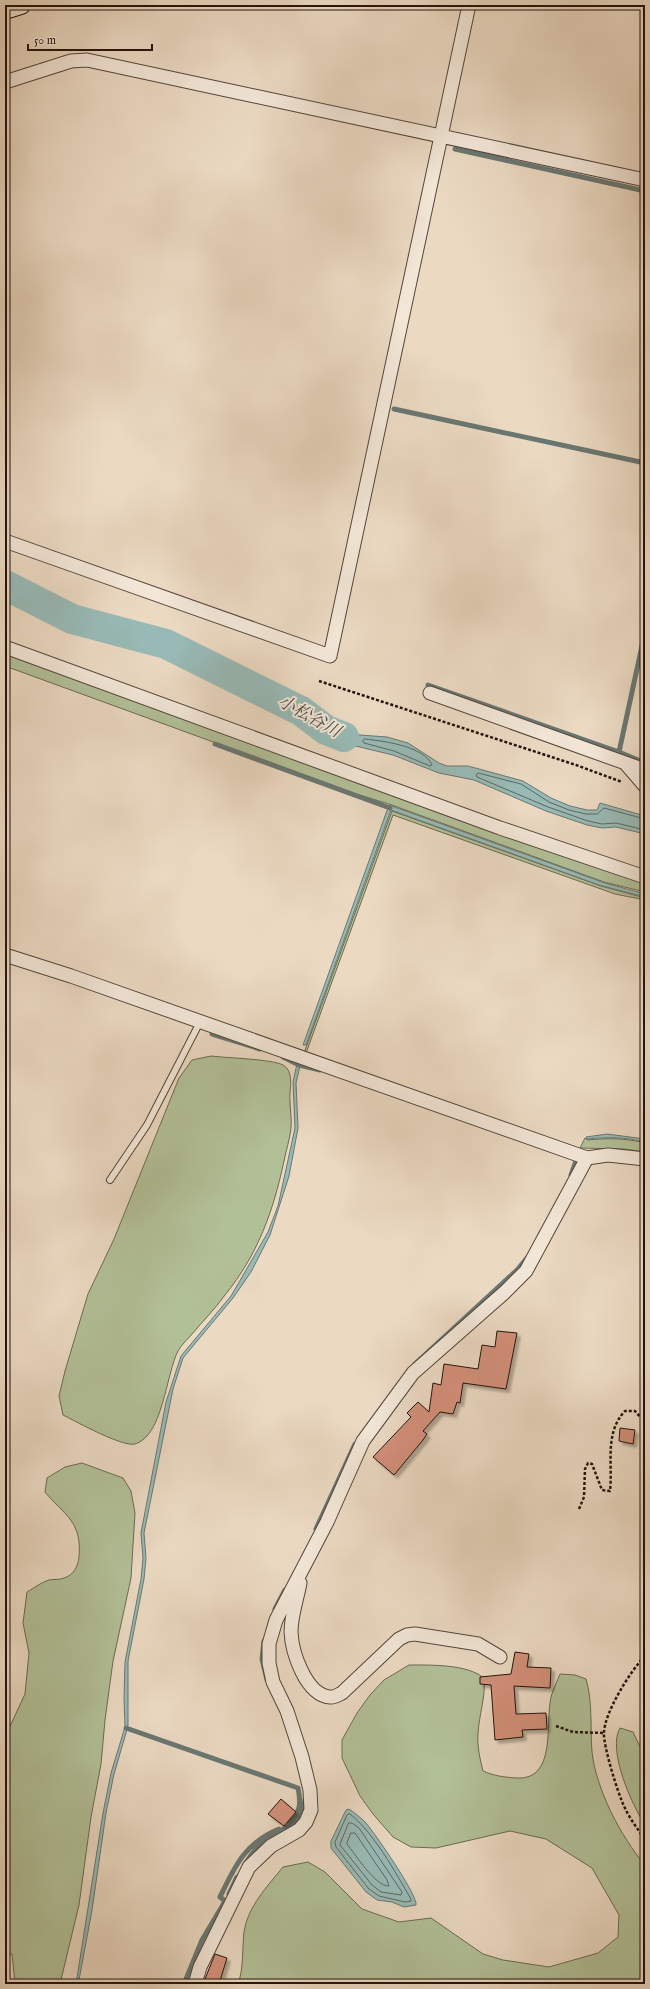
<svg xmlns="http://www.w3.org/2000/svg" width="650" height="1989" viewBox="0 0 650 1989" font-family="'IM FELL English','Noto Serif JP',serif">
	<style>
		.green { fill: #b2c098; stroke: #6a6a52 }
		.water { fill: #98bab6; stroke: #697772 }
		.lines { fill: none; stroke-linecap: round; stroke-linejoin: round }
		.shore { stroke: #5d6661; stroke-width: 1 }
		.stream { stroke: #697772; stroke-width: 5 }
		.river { stroke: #98bab6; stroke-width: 30 }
		.building { fill: #d3907a; stroke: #22130c; filter: url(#shadow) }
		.lane-casing { stroke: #54443a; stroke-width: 8 }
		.street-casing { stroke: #54443a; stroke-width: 15 }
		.secondary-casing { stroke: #22130c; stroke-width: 20 }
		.path { stroke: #22130c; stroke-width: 2.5; stroke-dasharray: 3 2; stroke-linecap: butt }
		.lane { stroke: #f2e6d7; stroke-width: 6 }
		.street { stroke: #f2e6d7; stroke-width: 13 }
		.secondary { stroke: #f2e6d7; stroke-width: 18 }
		.labels { text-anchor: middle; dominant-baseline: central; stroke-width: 4; stroke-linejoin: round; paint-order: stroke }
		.water-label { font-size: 17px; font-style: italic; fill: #4b4d48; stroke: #f2e6d7 }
	</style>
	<defs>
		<filter id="shadow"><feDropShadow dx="3.5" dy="3.5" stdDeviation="1" flood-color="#0004"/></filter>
	</defs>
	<rect width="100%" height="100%" fill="#ebd9c2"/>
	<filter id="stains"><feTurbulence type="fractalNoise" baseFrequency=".005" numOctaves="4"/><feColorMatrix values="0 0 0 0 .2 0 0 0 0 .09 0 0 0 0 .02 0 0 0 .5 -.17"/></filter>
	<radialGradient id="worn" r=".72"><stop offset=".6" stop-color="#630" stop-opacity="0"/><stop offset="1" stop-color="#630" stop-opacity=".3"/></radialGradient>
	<path class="green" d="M5 654 645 879V892L604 882 389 804 353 793 5 666Z
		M392 811 601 886 645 898V900L615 894 393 815 306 1053H304Z
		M211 1056C226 1058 272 1059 283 1065 295 1072 289 1089 290 1101 290 1110 292 1120 291 1128 290 1139 286 1150 284 1161 273 1212 258 1254 225 1295 215 1309 203 1321 192 1334 188 1339 181 1345 178 1351 166 1374 163 1436 135 1444 122 1447 77 1422 63 1415L59 1396 65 1371 88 1294 114 1239 179 1078 192 1060Z
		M585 1138 587 1140C607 1138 625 1138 645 1143V1152L624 1149 580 1148Z
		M82 1463 123 1478 131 1491 135 1513 131 1578 113 1661 105 1720 101 1764 91 1817 79 1905 60 1984H15L12 1954 5 1953V1737L25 1694 29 1653 23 1623 27 1592C34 1588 42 1582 49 1580 54 1579 60 1580 64 1578 74 1575 78 1566 79 1557 82 1521 65 1516 45 1492L47 1478 65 1467Z
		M409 1665C431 1665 467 1664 484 1678 486 1697 479 1714 478 1734 477 1746 480 1759 483 1771 495 1776 503 1777 516 1778 557 1781 545 1724 551 1697 553 1689 557 1682 560 1674L575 1675 586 1679C593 1703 590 1728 592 1752 596 1789 621 1837 645 1865V1984H238C244 1967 242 1950 244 1932 248 1906 267 1887 283 1867L308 1862 325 1872 362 1909 399 1922 431 1918 483 1954 503 1960 549 1967 598 1953 618 1937 619 1915 592 1868 546 1839 510 1831 436 1848 411 1847 393 1837 373 1814 360 1796 342 1758V1740L357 1713 370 1695 384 1680Z
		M620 1728 633 1732 642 1751H645V1825C632 1805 607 1750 620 1728Z"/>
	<path class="water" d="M303 717 326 719 336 728 360 735 387 737 408 743 439 763 447 766H468L523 781 551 798 570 806 587 810H597L600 803 645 816V834L616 827 602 828 587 825 546 811 474 780 439 773 393 755 347 744 314 729Z
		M389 805 605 883 645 894V897L599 885 391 810 306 1045H303Z
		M297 1064 300 1066 296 1083 298 1128 289 1176 270 1235 251 1272 233 1298 183 1358 173 1389 144 1533 146 1558 144 1579 128 1661V1726L114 1774 106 1813 92 1910 79 1980 76 1984 103 1813 111 1773 125 1727 124 1698 125 1662 141 1579 143 1558 141 1533 166 1402 181 1356 231 1296 268 1232 278 1206 295 1128 293 1082Z
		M607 1134 645 1139V1142C625 1137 607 1137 587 1139L586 1137Z
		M349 1809C355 1813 361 1818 366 1823 375 1834 418 1895 416 1905L404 1907 392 1902 377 1900 366 1892 331 1848V1841L346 1810Z"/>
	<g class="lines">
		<path class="shore" d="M317 722 325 723 334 731V734C329 734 318 728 315 724Z
			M365 739C383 741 424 746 432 765L430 766 394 751 364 743 363 741Z
			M645 819 604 808 597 814H586L569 810 549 802 521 784 478 773 476 775 477 777 548 807 588 821 602 824 616 823 645 830
			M350 1814C375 1834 395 1872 411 1899V1901L405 1902 379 1896 369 1889 336 1847 335 1842 347 1815Z
			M349 1823H352L359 1828 402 1892 401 1895 381 1892 372 1885 340 1845Z
			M351 1833H355L387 1880 389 1886C376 1887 355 1854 347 1844Z"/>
		<path class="stream" d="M455 149 645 191
			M394 409 645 463
			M428 685 619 752 645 763
			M215 744 390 808
			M619 752 645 632
			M212 1034 260 1049
			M283 1057 299 1065 320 1070
			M571 1175 577 1158 574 1157
			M415 1364 517 1270 527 1258
			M316 1529 355 1444
			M275 1609 285 1590
			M264 1641 262 1659 267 1680
			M126 1728 298 1788C301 1802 301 1813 289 1823
			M245 1864C250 1856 256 1848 263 1842 280 1828 304 1825 305 1799
			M229 1894 237 1877
			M225 1901 220 1897C235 1866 245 1843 279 1829
			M184 1984 202 1940 224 1903"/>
		<path class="river" d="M5 585 72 619 166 644 301 711 326 730 344 737"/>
	</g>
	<path class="building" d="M497 1331 517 1333 506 1389 463 1383 460 1403 457 1402 453 1414 440 1412 423 1431 427 1434 423 1440 394 1475 373 1457 411 1417 407 1413 418 1402 429 1412 433 1383 441 1385 444 1364 478 1369 482 1345 495 1347Z
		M620 1428 635 1430 633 1444 619 1441Z
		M515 1652 529 1654 527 1667 551 1668 550 1688 514 1686 516 1714 546 1713 547 1729 522 1730 523 1737 495 1740 491 1685 480 1684V1677L511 1674Z
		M281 1799 296 1812 284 1826 268 1814Z
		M215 1954 227 1958 219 1984H203Z"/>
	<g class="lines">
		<defs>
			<path id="lane" d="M110 1180 147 1125 200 1022"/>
			<path id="street" d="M5 82 71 61 87 60 645 180
				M5 541 330 656 469 5
				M5 647 500 828 645 877
				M430 693 645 770
				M626 764 645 786
				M5 955 71 976 587 1158 608 1155 645 1159
				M300 1583C297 1599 291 1616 291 1632 292 1653 306 1695 330 1697 333 1698 338 1695 342 1693L399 1639 407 1635 415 1634 478 1644 500 1657
				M195 1984 200 1967 249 1867 271 1846 299 1830 306 1822 311 1810 310 1790 302 1757 287 1711 273 1682 269 1663V1644L276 1620 327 1522 363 1441 413 1373 505 1292 526 1271 587 1158"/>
			<path id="secondary" d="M5 10 21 5"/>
		</defs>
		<use href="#lane" class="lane-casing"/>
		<use href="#street" class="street-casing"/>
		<use href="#secondary" class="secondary-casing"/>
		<path class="path" d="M319 681 576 765 622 782
			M579 1509 584 1497 585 1469 588 1463 592 1464 602 1490 610 1491C613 1464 604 1433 625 1411H635L642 1419 645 1431
			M645 1656C631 1670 604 1713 604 1733 603 1745 618 1794 624 1806 629 1818 638 1829 645 1840
			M556 1726 573 1732 604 1733"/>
		<use href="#lane" class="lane"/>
		<use href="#street" class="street"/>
		<use href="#secondary" class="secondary"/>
	</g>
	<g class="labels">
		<g class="water-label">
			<text transform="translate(309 717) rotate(29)">小松谷川</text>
		</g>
	</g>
	<rect width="650" height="1989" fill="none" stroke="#ebd9c2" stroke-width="20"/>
	<rect x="6" y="6" width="638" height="1977" fill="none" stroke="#22130c" stroke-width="2"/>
	<rect x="10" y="10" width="630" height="1969" fill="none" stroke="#22130c"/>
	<path d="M28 44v6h124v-6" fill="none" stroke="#22130c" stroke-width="2"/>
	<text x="34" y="44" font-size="12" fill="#22130c" stroke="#f2e6d7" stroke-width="3" paint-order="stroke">50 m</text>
	<rect width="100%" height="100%" filter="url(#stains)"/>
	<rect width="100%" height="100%" fill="url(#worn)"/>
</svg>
